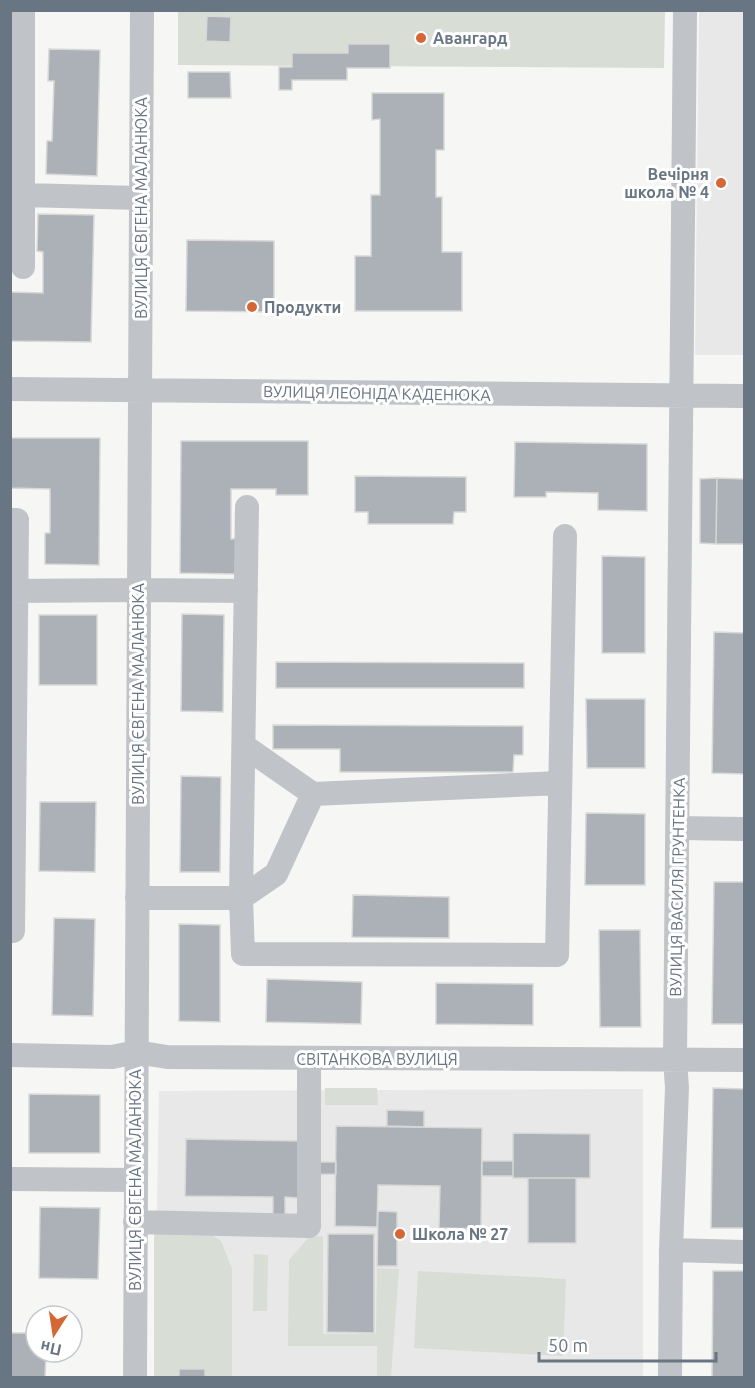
<svg xmlns="http://www.w3.org/2000/svg" width="755" height="1388" viewBox="0 0 755 1388" font-family="Ubuntu,sans-serif">
	<style>
		.built { fill: #e7e8e7 }
		.green { fill: #d8ddd5 }
		.building { fill: #abb1b7; stroke: #d8d8d6; stroke-width: 1.5 }
		.lines { fill: none; stroke-linecap: round; stroke-linejoin: round }
		.minor { stroke: #c0c3c7; stroke-width: 24 }
		.poi-dot { fill: #d56635; stroke: #fff; stroke-width: 2 }
		.labels { text-anchor: middle; dominant-baseline: central; stroke-width: 6; stroke-linejoin: round; paint-order: stroke }
		.poi-label { font-size: 16px; font-weight: bold; fill: #687582; stroke: #fff; text-anchor: start }
		.street-label { font-size: 16px; fill: #687582; stroke: #fff }
	</style>
	<rect width="100%" height="100%" fill="#f6f7f4"/>
	<path class="built" d="M699 11H744V355H695Z
		M643 1089V1377L154 1378 159 1091Z"/>
	<path class="green" d="M178 11H665L664 68 178 65Z
		M325 1088H377L378 1105H325Z
		M154 1230 212 1235 221 1241 232 1269V1377H154Z
		M323 1236V1334H376L377 1268 399 1269 391 1377H377V1346H288L289 1260 309 1237Z
		M254 1254 268 1255 267 1311H253Z
		M418 1271 566 1279 563 1356 414 1348Z"/>
	<path class="building" d="M207 16 231 17 230 42 206 41Z
		M348 44H390V68H347V80H292V90H279V67H292V53H348Z
		M49 49 100 50 97 176 46 174 47 141H52L54 81H48Z
		M188 72H230L231 98H188Z
		M372 93H444V150H436V197H442V252H462V311H355V256H371V195H380V119L372 120Z
		M38 214 94 215 91 342 10 341V292L43 293V252L37 251Z
		M187 240 274 241V312L186 311Z
		M10 438H100L99 565 45 564V533H50V489L10 488Z
		M181 441H308V495H276V489H231V539H237L236 574 180 573Z
		M515 442 647 444V511L598 510V493L546 492V497H514Z
		M355 476 466 477V512H454L453 524H368V512H355Z
		M717 478 744 479V544H716Z
		M717 478 716 544 700 543V479Z
		M602 556 645 557V653H602Z
		M182 614 224 615 223 712 181 711Z
		M39 615H97V685H39Z
		M714 632 744 633V774L712 773Z
		M276 662 524 663V688H276Z
		M586 699H645V768H587Z
		M273 725 523 726V755H514L513 772H340V749H273Z
		M181 776 221 777 220 872H180Z
		M40 802H96L95 872 39 871Z
		M586 813 645 814V885H585Z
		M714 882H744V1024H712Z
		M353 895 449 897V938L352 937Z
		M54 918 95 919 93 1016 52 1015Z
		M179 924 220 925V1022L179 1021Z
		M599 930H640L641 1027H600Z
		M267 979 362 982 361 1024 266 1022Z
		M436 983 533 984V1025L436 1024Z
		M713 1088 744 1089V1228H711Z
		M29 1094 100 1095V1153H29Z
		M387 1110 424 1111V1127L387 1126Z
		M336 1126 482 1128 481 1229 439 1228 440 1186 378 1185 377 1227 335 1226Z
		M513 1133 590 1134V1178H513Z
		M186 1139 298 1141V1198L285 1197V1219H273V1197L185 1196Z
		M482 1161H513V1176H482Z
		M298 1162H336V1174L298 1175Z
		M528 1178H576V1243H528Z
		M40 1207 100 1208 98 1279 39 1278Z
		M378 1211 397 1212V1266H377Z
		M328 1234H374V1333L327 1332Z
		M713 1271H744V1378H712Z
		M10 1333H36V1352H46L45 1378H10Z
		M179 1369H205V1378H179Z"/>
	<g class="lines">
		<path class="minor" d="M10 190 23 195V10
			M23 267V195L140 198
			M10 389 744 396
			M10 520H17L13 931H10
			M10 591 139 590 246 591
			M244 746 313 794
			M560 783 313 794 276 874 241 898 243 954 557 955 565 536
			M678 828 744 829
			M137 898H241L247 507
			M10 1055 112 1057 136 1052 167 1057 744 1060
			M10 1179 135 1180
			M135 1222 309 1226V1058
			M671 1250 744 1252
			M135 1378 142 10
			M670 1378 671 1250 677 1088 675 1059 685 10"/>
	</g>
	<g class="poi-dot">
		<circle cx="421" cy="38" r="6"/>
		<circle cx="721" cy="183" r="6"/>
		<circle cx="252" cy="307" r="6"/>
		<circle cx="400" cy="1234" r="6"/>
	</g>
	<g class="labels">
		<g class="poi-label">
			<text x="433" y="38">Авангард</text>
			<text x="709" y="174" text-anchor="end">Вечірня<tspan x="709" dy="18">школа № 4</tspan></text>
			<text x="264" y="307">Продукти</text>
			<text x="412" y="1234">Школа № 27</text>
		</g>
		<g class="street-label">
			<text transform="translate(141 208) rotate(-90)">ВУЛИЦЯ ЄВГЕНА МАЛАНЮКА</text>
			<text transform="translate(377 393) rotate(1)">ВУЛИЦЯ ЛЕОНІДА КАДЕНЮКА</text>
			<text transform="translate(138 694) rotate(-90)">ВУЛИЦЯ ЄВГЕНА МАЛАНЮКА</text>
			<text transform="translate(677 887) rotate(-89)">ВУЛИЦЯ ВАСИЛЯ ГРУНТЕНКА</text>
			<text x="377" y="1059">СВІТАНКОВА ВУЛИЦЯ</text>
			<text transform="translate(135 1180) rotate(-90)">ВУЛИЦЯ ЄВГЕНА МАЛАНЮКА</text>
		</g>
	</g>
	<rect width="755" height="1388" fill="none" stroke="#687582" stroke-width="24"/>
	<g transform="translate(54 1334) rotate(192)"><circle r="28" fill="#ffffff" stroke="#c3c8cd" stroke-width="1.5"/>
	<path d="M0-4.5L10 22L0 15L-10 22Z" fill="#d56635"/>
	<text y="-9" font-size="16" font-weight="bold" text-anchor="middle" fill="#687582">Пн</text>
	</g>
	<path d="M539 1352v9h177v-9" fill="none" stroke="#687582" stroke-width="3"/>
	<text x="548" y="1352" font-size="18" fill="#687582" stroke="#ffffff" stroke-width="4.5" paint-order="stroke">50 m</text>
</svg>
